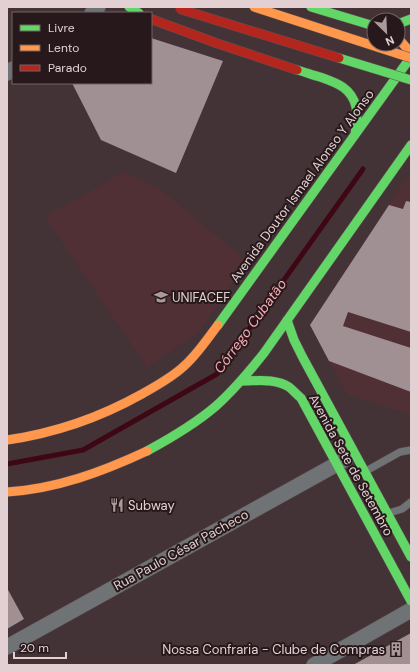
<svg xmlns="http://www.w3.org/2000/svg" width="418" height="672" viewBox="0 0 418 672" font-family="'DM Sans',sans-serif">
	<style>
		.built { fill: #513035 }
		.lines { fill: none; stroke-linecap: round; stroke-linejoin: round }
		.stream { stroke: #3d0716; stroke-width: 5 }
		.building { fill: #a09093 }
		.lane-casing { stroke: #5f5153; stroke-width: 8 }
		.street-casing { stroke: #5f5153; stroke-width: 16 }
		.fast-casing { stroke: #5f5153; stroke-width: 10 }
		.slow-casing { stroke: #5f5153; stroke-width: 10 }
		.jam-casing { stroke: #5f5153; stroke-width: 10 }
		.lane { stroke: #707375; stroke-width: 7 }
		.street { stroke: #707375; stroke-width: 15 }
		.fast { stroke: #63d668; stroke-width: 9 }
		.slow { stroke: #ff974d; stroke-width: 9 }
		.jam { stroke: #b3261e; stroke-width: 9 }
		.fast-bridge-casing { stroke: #5f5153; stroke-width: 10; stroke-linecap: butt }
		.slow-bridge-casing { stroke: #5f5153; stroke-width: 10; stroke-linecap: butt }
		.jam-bridge-casing { stroke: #5f5153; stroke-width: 10; stroke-linecap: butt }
		.fast-bridge { stroke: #63d668; stroke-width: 9 }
		.slow-bridge { stroke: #ff974d; stroke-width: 9 }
		.jam-bridge { stroke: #b3261e; stroke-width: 9 }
		.labels { text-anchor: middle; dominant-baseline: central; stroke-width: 4; stroke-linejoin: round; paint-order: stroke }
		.street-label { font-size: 13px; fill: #e3d0d2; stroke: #27191b }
		.poi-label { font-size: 13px; fill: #e3d0d2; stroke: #27191b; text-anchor: start }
		.water-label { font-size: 14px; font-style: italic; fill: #fbacb6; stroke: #27191b }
	</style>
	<rect width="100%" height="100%" fill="#443336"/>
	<path class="built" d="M411 171V415L347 394 310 325Z
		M124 172 161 190 247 261 199 332 147 367 45 217Z"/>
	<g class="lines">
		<path class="stream" d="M7 464 83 450 217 374 363 169"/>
	</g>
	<path class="building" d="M151 38 223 61 176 173 101 140 72 83H151Z
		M406 201 411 202V332L348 312 343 326 411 348V392L329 361 310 325 389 205 403 209Z
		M7 588 24 619 7 629Z
		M411 633V665H353Z"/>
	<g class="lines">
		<defs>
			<path id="lane" d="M366 471 400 452 411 450
				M389 513 402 509 411 502"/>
			<path id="street" d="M92 13 98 7
				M7 73 13 69
				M7 647 346 459
				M314 665 411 610"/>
			<path id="fast" d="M129 7 139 13
				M311 7 374 26
				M398 24 411 19
				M297 70C305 72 312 75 320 77 337 83 352 88 356 107 358 116 356 126 355 135
				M287 320 294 340 303 358 411 557
				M218 325 408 61
				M241 381C256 381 275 378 289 387 293 390 297 395 301 398L411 601
				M147 451C171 438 195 424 216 406 234 390 249 372 264 353L411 145"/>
			<path id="slow" d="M398 38 411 53
				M7 440C56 433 99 418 142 394 156 386 171 378 183 367 197 355 207 339 218 325
				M7 492C56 489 102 472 147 451"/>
			<path id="jam" d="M151 19 216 43 297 70"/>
		</defs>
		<use href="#lane" class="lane-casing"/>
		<use href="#street" class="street-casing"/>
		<use href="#fast" class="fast-casing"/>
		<use href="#slow" class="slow-casing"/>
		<use href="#jam" class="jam-casing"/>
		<use href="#lane" class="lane"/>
		<use href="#street" class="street"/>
		<use href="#fast" class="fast"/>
		<use href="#slow" class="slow"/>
		<use href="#jam" class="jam"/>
		<defs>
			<path id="fast-bridge" d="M339 58 411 80"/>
			<path id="slow-bridge" d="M254 7 411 58"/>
			<path id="jam-bridge" d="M180 9 339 58"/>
		</defs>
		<use href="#fast-bridge" class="fast-bridge-casing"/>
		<use href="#slow-bridge" class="slow-bridge-casing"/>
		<use href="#jam-bridge" class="jam-bridge-casing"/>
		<use href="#fast-bridge" class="fast-bridge"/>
		<use href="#slow-bridge" class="slow-bridge"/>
		<use href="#jam-bridge" class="jam-bridge"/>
	</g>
	<defs>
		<symbol id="university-bare" viewBox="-9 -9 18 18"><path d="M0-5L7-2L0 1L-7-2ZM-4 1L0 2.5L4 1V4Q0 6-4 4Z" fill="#ab999b" stroke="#27191b" stroke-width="2.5" paint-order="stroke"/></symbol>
		<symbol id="restaurant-bare" viewBox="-9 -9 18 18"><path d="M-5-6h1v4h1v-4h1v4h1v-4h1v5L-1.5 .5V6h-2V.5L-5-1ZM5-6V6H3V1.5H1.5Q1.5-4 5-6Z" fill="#ab999b" stroke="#27191b" stroke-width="2.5" paint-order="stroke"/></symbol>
		<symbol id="building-bare" viewBox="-9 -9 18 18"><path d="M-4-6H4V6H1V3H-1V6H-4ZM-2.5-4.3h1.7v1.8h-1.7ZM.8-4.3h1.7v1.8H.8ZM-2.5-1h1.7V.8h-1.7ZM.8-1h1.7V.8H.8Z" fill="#ab999b" stroke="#27191b" stroke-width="2.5" paint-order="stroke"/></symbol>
	</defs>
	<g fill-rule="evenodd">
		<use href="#university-bare" x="151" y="287" width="20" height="20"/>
		<use href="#restaurant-bare" x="107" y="495" width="20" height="20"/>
		<use href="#building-bare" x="386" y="639" width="20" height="20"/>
	</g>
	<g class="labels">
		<g class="street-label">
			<text transform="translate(302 186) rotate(-54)">Avenida Doutor Ismael Alonso Y Alonso</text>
			<text transform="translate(351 465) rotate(61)">Avenida Sete de Setembro</text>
			<text transform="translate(181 550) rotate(-29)">Rua Paulo César Pacheco</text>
		</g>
		<g class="poi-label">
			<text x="172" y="297">UNIFACEF</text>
			<text x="128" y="505">Subway</text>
			<text x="385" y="649" text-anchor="end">Nossa Confraria - Clube de Compras</text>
		</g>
		<g class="water-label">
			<text transform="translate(250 326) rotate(-54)">Córrego Cubatão</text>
		</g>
	</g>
	<rect width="418" height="672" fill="none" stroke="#e3d0d2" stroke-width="16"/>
	<rect x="12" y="12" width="140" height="72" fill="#27191b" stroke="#726264"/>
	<rect x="20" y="25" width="20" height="6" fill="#63d668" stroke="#726264"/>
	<text x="48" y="32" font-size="12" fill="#e3d0d2">Livre</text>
	<rect x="20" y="45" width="20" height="6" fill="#ff974d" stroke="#726264"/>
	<text x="48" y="52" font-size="12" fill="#e3d0d2">Lento</text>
	<rect x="20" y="65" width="20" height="6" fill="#b3261e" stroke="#726264"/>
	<text x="48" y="72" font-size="12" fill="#e3d0d2">Parado</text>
	<g transform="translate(386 32) rotate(156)"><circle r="19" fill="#27191b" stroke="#726264"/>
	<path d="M0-3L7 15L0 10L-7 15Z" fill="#ab999b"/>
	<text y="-6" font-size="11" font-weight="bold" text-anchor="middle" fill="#e3d0d2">N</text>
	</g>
	<path d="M14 652v6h52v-6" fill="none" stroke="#e3d0d2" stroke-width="2"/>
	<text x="20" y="652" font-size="12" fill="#e3d0d2" stroke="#27191b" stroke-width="3" paint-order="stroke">20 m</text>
</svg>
